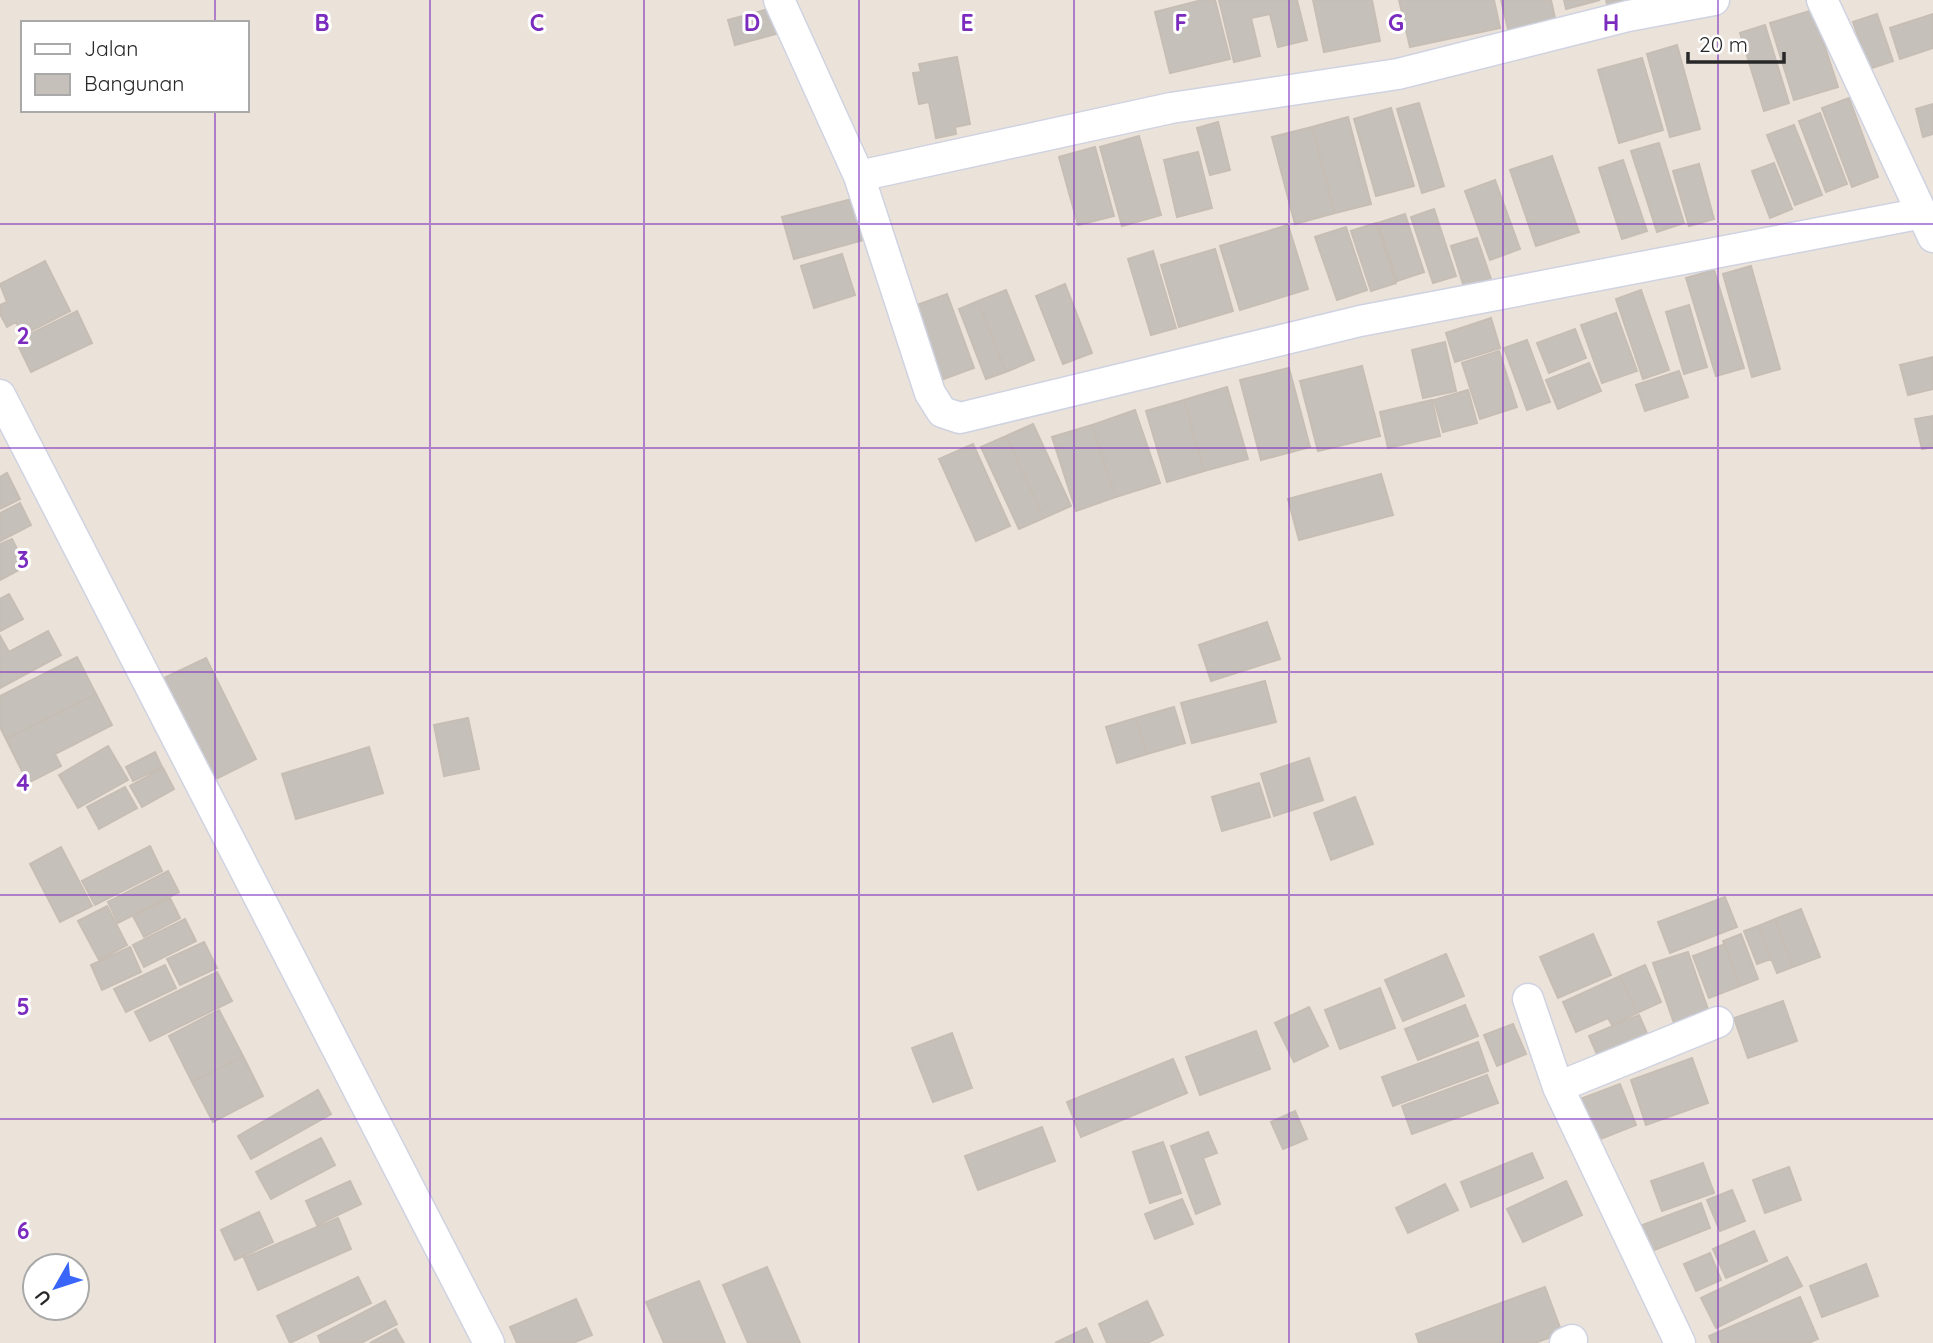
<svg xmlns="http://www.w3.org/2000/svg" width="1933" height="1343" viewBox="0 0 1933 1343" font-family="Quicksand,sans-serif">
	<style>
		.building { fill: #c6c0ba; stroke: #c6beb4; stroke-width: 2 }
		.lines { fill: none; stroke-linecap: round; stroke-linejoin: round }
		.street-casing { stroke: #cfd3e1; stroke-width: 33 }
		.street { stroke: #fff; stroke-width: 30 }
		.grid { fill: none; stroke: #7b2cbf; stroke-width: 2; stroke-opacity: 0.55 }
		.grid-label { font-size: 23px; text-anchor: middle; font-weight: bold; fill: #7b2cbf; stroke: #fff; stroke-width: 6; stroke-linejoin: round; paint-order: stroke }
	</style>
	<rect width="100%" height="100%" fill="#ebe3da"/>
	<path class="building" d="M1202 0H1215L1230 59 1170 73 1155 12Z
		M1219 0H1297L1307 40 1278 47 1270 14 1251 18 1260 56 1234 62Z
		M1313 0H1372L1380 41 1324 52Z
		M1399 0H1494L1500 28 1410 47Z
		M1501 0H1551L1557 27 1510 37Z
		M1564 0H1600L1566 9Z
		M1606 0H1644L1608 8Z
		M776 7 783 32 735 45 728 20Z
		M1813 10 1838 87 1794 100 1770 23Z
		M1877 14 1893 61 1869 69 1853 22Z
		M1933 14V48L1900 59 1890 28Z
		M1765 25 1789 103 1764 111 1740 33Z
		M1677 45 1700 129 1670 137 1647 54Z
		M957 57 970 124 955 127 956 134 936 138 929 102 919 104 913 73 921 72 919 64Z
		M1642 58 1663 130 1619 143 1598 70Z
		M1849 98 1878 177 1852 187 1822 108Z
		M1419 103 1444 186 1422 193 1397 109Z
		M1933 104V134L1923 137 1916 109Z
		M1391 108 1414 186 1376 196 1354 119Z
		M1820 113 1847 184 1826 192 1799 121Z
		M1348 117 1371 204 1335 213 1312 127Z
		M1218 122 1230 170 1210 175 1197 128Z
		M1794 125 1822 195 1795 205 1767 135Z
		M1312 127 1335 213 1295 224 1272 137Z
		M1139 136 1161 215 1122 226 1100 147Z
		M1659 143 1684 223 1657 232 1631 151Z
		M1095 147 1114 216 1078 225 1059 157Z
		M1198 152 1212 208 1177 217 1164 160Z
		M1552 156 1579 232 1536 246 1510 170Z
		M1623 160 1647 231 1622 239 1599 168Z
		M1774 163 1792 209 1770 218 1752 171Z
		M1699 164 1714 219 1689 226 1673 171Z
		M1495 180 1520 249 1490 260 1465 191Z
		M856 198 867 239 794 259 782 217Z
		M1434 209 1456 276 1433 283 1411 217Z
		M1405 214 1424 272 1397 281 1378 223Z
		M1376 223 1396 283 1371 291 1351 231Z
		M1288 225 1308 289 1240 310 1220 246Z
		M1346 227 1367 290 1337 300 1315 237Z
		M1477 238 1491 279 1464 287 1451 246Z
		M1215 249 1233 311 1179 327 1161 265Z
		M1153 251 1176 328 1151 335 1128 259Z
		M842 254 855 295 814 308 801 266Z
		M45 261 70 311 23 335 16 322 7 327 0 314V305L7 302 0 284Z
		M1751 266 1780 369 1752 377 1723 274Z
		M1714 270 1744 368 1716 376 1686 278Z
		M1065 284 1092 353 1063 364 1036 296Z
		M1006 290 1034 360 1006 372 978 301Z
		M1641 290 1669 370 1643 379 1616 299Z
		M947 294 974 368 941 380 914 306Z
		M978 301 1006 372 986 379 959 309Z
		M1689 305 1707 367 1684 374 1666 312Z
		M77 311 92 343 31 372 16 341Z
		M1616 313 1637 371 1602 383 1581 325Z
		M1491 318 1500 348 1455 362 1446 333Z
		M1575 329 1586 358 1549 373 1537 343Z
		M1527 340 1550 402 1527 410 1504 348Z
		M1445 342 1456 391 1423 398 1412 350Z
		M1499 351 1517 407 1480 419 1462 363Z
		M1933 357V389L1908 395 1900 365Z
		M1589 363 1601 391 1558 409 1546 380Z
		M1362 366 1380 436 1318 451 1300 381Z
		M1289 368 1310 447 1261 460 1240 380Z
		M1679 371 1688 397 1645 411 1636 385Z
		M1227 387 1248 459 1204 471 1184 400Z
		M1468 390 1477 423 1443 432 1434 400Z
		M1184 400 1204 471 1167 482 1146 411Z
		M1432 400 1440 436 1388 448 1380 412Z
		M1135 410 1160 483 1116 497 1092 425Z
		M1933 416V447L1922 449 1915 419Z
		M1033 424 1071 506 1044 518 1006 436Z
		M1092 425 1116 497 1076 511 1052 437Z
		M1006 436 1044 518 1019 529 981 447Z
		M973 444 1010 526 976 541 939 459Z
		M7 473 20 499 0 509V477Z
		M1381 474 1393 515 1299 540 1288 499Z
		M20 503 31 525 0 541V513Z
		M12 539 26 566 0 580V544Z
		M9 594 23 619 0 631V599Z
		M1267 622 1280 659 1211 681 1199 645Z
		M48 631 61 655 0 688V636L9 652Z
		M77 657 96 694 6 739 0 727V696Z
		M206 658 256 759 214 780 164 678Z
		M1265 681 1276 722 1192 743 1181 703Z
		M96 694 112 725 55 754 61 766 28 783 6 739Z
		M1174 707 1185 743 1147 754 1136 718Z
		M468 718 479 769 444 776 434 725Z
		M1136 718 1147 754 1117 763 1106 727Z
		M108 746 128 780 78 808 59 775Z
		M369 747 383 793 296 819 282 774Z
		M155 752 162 767 133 781 126 767Z
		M1309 758 1323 800 1274 816 1261 774Z
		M163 768 174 789 142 807 130 786Z
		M1259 783 1270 817 1222 831 1212 797Z
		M125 787 137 808 99 829 87 807Z
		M1355 797 1373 844 1331 860 1314 813Z
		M150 846 162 871 95 905 82 881Z
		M61 847 92 906 60 922 30 864Z
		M168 871 179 892 118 923 108 902Z
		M1725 897 1737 927 1670 953 1658 922Z
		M170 898 180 918 144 937 133 916Z
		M107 906 127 945 99 960 78 921Z
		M1801 909 1820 957 1793 967 1775 919Z
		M185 919 196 941 144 967 133 945Z
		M1775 919 1793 967 1777 973 1758 926Z
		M1758 926 1771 959 1757 964 1744 931Z
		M1593 934 1611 975 1558 998 1540 957Z
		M1741 934 1758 979 1740 986 1723 941Z
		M204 942 217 968 180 985 167 959Z
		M1725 944 1740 986 1709 998 1693 956Z
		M130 947 141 972 102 990 91 965Z
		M1688 952 1710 1015 1675 1026 1653 963Z
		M1446 954 1464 996 1403 1021 1385 980Z
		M165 965 176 988 126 1012 114 989Z
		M1645 965 1661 1002 1637 1013 1620 976Z
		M217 972 232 1001 150 1041 135 1012Z
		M1620 976 1637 1013 1612 1025 1608 1018 1576 1032 1563 1002Z
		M1380 988 1395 1028 1340 1049 1325 1010Z
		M1783 1001 1797 1041 1748 1058 1734 1018Z
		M1465 1005 1478 1036 1418 1060 1405 1029Z
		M1309 1007 1328 1046 1294 1062 1275 1023Z
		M219 1010 243 1056 192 1082 169 1036Z
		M1639 1015 1649 1038 1599 1059 1589 1036Z
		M1513 1024 1526 1054 1497 1066 1484 1035Z
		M1256 1031 1270 1069 1200 1095 1186 1057Z
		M952 1033 972 1088 933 1102 912 1048Z
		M1478 1042 1488 1071 1393 1106 1382 1077Z
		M243 1056 263 1096 213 1122 192 1082Z
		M1692 1058 1708 1103 1646 1125 1631 1080Z
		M1173 1059 1187 1093 1081 1137 1067 1102Z
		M1487 1075 1498 1103 1412 1134 1402 1106Z
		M1620 1084 1636 1125 1588 1144 1572 1102Z
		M318 1090 331 1114 251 1159 238 1136Z
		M1295 1111 1307 1139 1283 1149 1271 1122Z
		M1042 1127 1055 1161 978 1190 965 1156Z
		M1208 1132 1217 1153 1203 1158 1220 1204 1196 1214 1171 1146Z
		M321 1138 335 1165 271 1199 256 1172Z
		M1163 1142 1181 1193 1150 1203 1133 1152Z
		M1532 1153 1543 1178 1471 1207 1461 1182Z
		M1703 1163 1714 1193 1662 1211 1651 1181Z
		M1789 1167 1801 1200 1765 1213 1753 1180Z
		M350 1181 361 1204 317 1225 306 1201Z
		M1566 1181 1582 1215 1523 1242 1507 1209Z
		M1445 1184 1458 1210 1408 1233 1396 1208Z
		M1732 1190 1745 1221 1720 1231 1707 1200Z
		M1182 1199 1193 1224 1155 1239 1145 1214Z
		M1701 1203 1710 1228 1647 1253 1637 1227Z
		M259 1212 273 1242 235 1260 221 1230Z
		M338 1218 351 1249 258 1290 244 1258Z
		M1754 1231 1767 1261 1726 1278 1713 1249Z
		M1710 1253 1721 1280 1696 1291 1684 1264Z
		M1787 1257 1802 1286 1716 1328 1701 1298Z
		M1866 1264 1878 1296 1822 1317 1810 1286Z
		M767 1267 800 1343H748L723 1285Z
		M358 1277 371 1303 290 1343 277 1316Z
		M699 1281 725 1343H664L646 1302Z
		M1545 1287 1562 1333 1535 1343H1419L1416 1334Z
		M1800 1297 1818 1339 1808 1343H1712L1709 1336Z
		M576 1299 592 1335 573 1343H517L510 1327Z
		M385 1301 397 1324 361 1343H321L318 1336Z
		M1147 1301 1163 1335 1147 1343H1107L1099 1324Z
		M1086 1328 1093 1343H1055Z
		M396 1329 404 1343H370Z"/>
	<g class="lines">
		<defs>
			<path id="street" d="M779 0 859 176
				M1714 0 1628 16 1398 74 1171 108 859 176 930 393 942 412 960 418 1360 321 1923 213
				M1822 0 1933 237
				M0 395 489 1343
				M1528 999 1558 1087 1680 1343
				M1558 1087 1718 1022
				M1565 1343 1572 1340"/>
		</defs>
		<use href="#street" class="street-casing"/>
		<use href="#street" class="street"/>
	</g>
	<path class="grid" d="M215 0V23M430 0V1343M644 0V1343M859 0V1343M1074 0V1343M1289 0V1343M1503 0V1343M1718 0V1343M215 110V1343M0 224H1933M0 448H1933M0 672H1933M0 895H1933M0 1119H1933"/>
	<g class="grid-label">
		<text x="322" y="31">B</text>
		<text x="537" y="31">C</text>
		<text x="752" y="31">D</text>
		<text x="967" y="31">E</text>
		<text x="1181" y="31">F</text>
		<text x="1396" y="31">G</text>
		<text x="1611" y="31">H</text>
		<text x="23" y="344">2</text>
		<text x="23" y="568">3</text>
		<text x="23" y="791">4</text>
		<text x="23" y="1015">5</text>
		<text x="23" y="1239">6</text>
	</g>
	<rect x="21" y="21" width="228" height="91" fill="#ffffff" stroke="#a9a9a9" stroke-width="2"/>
	<rect x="35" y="44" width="35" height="10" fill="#ffffff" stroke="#a9a9a9" stroke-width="2"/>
	<text x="84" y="56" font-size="21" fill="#282828">Jalan</text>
	<rect x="35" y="74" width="35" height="21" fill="#c6c0ba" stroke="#a9a9a9" stroke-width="2"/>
	<text x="84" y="91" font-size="21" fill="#282828">Bangunan</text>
	<g transform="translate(56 1287) rotate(231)"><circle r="33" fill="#ffffff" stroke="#a9a9a9" stroke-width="2"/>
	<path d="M0-5L12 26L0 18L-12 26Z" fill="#3966f9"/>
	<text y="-10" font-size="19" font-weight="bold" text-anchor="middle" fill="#282828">U</text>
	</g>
	<path d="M1688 52v10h96v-10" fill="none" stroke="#282828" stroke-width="3.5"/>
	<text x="1699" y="52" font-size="21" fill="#282828" stroke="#ffffff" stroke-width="5" paint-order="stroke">20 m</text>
</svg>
